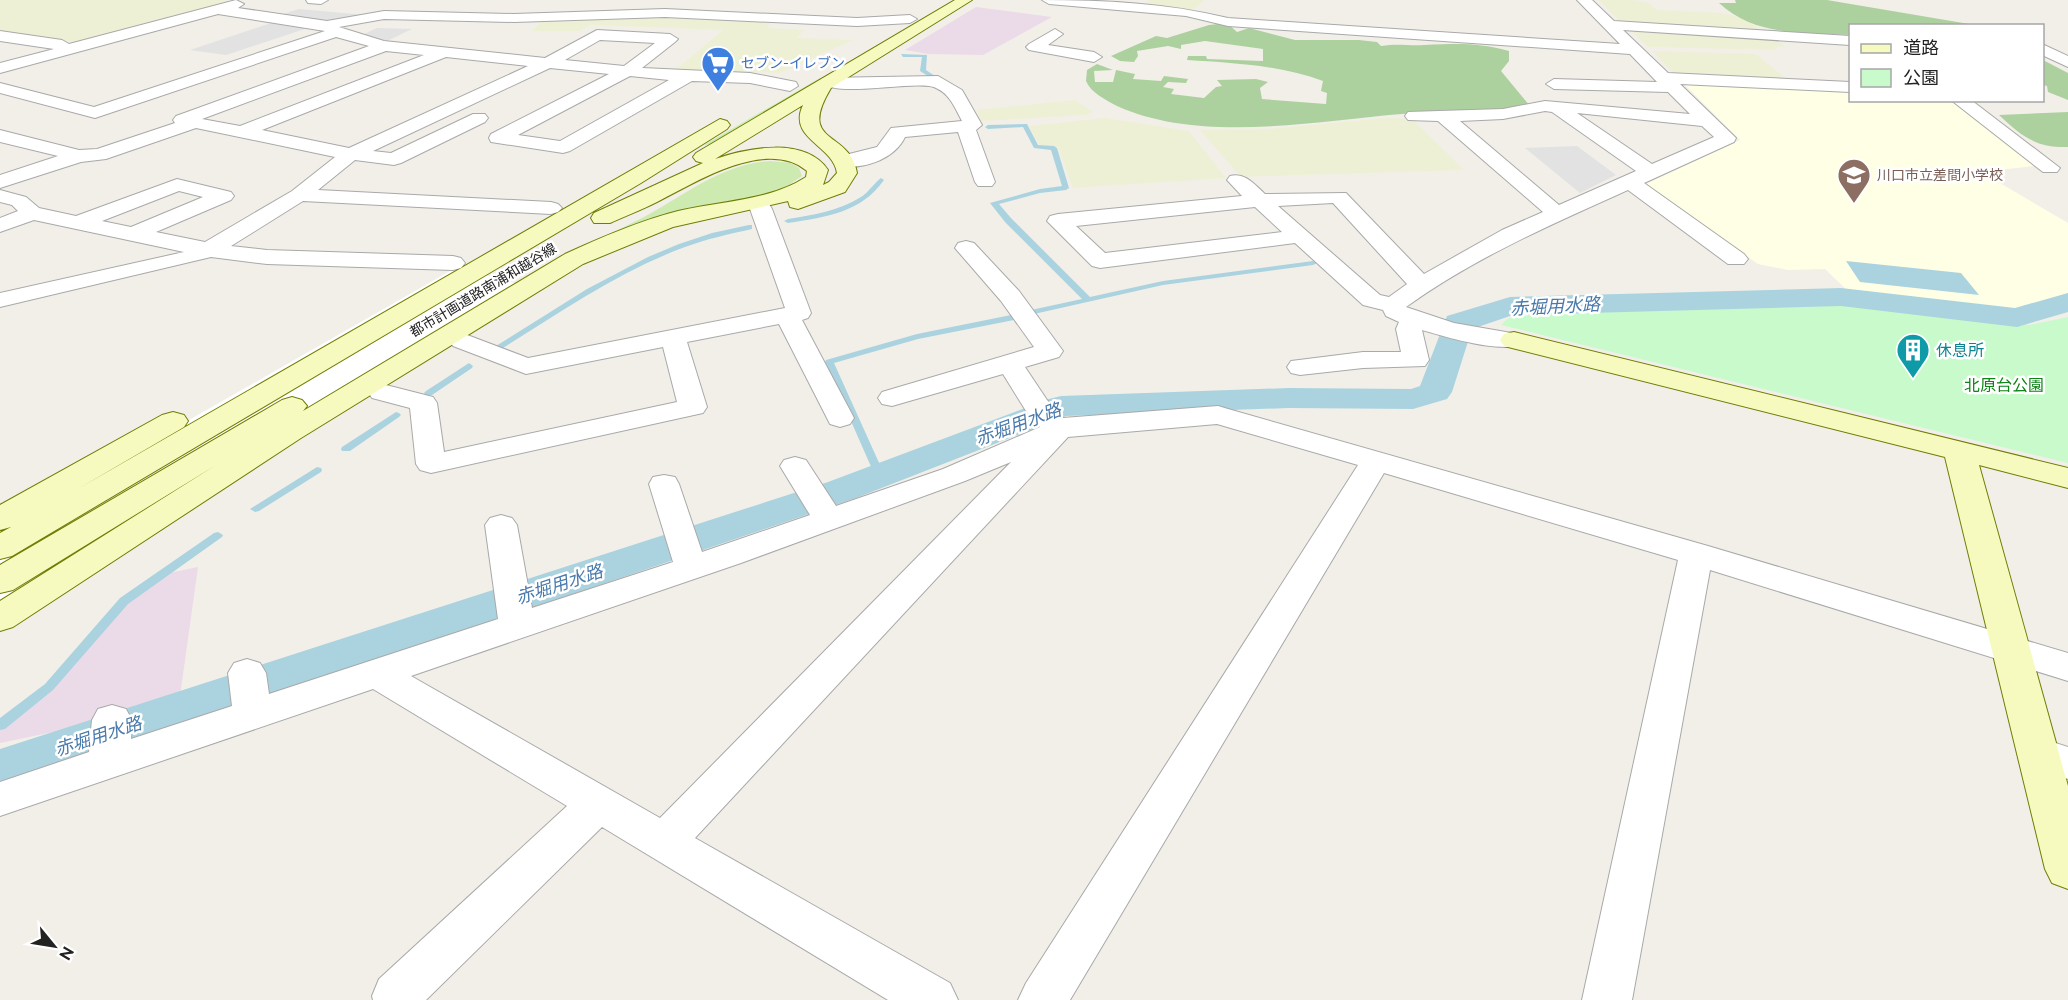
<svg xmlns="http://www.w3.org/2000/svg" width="2068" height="1000" viewBox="0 0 2068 1000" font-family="Raleway,'Noto Sans JP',sans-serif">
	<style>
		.industrial { fill: #ebdbe8 }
		.education { fill: #ffffe5 }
		.farmland { fill: #eef0d5 }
		.grass { fill: #cdebb0 }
		.forest { fill: #add19e }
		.park { fill: #c8facc }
		.parking { fill: #e2e2e2 }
		.water { fill: #aad3df }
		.pier { fill: #fff }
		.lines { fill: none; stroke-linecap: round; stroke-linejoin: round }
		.stream { fill: #aad3df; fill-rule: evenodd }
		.canal { fill: #aad3df; fill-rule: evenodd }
		.street-casing { stroke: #a9a9a9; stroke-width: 2 }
		.secondary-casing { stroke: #707d05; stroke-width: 2 }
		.street { fill: #fff; fill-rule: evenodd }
		.secondary { fill: #f7fabf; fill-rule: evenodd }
		.labels { text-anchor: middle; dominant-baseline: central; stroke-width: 5; stroke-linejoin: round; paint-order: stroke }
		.far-shop-label { font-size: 14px; fill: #366cbe; stroke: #fff; text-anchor: start }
		.far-education-label { font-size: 14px; fill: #785e54; stroke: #fff; text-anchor: start }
		.far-street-label { font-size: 14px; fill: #222; stroke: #fff }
		.culture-label { font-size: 16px; fill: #0d838f; stroke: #fff; text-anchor: start }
		.park-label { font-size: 16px; fill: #0c8416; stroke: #fff }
		.water-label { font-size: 18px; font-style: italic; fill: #4a7aab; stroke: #fff }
	</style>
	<rect width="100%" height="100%" fill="#f2efe9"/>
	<path class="industrial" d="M976 7 1052 17 983 55 928 54 905 50Z
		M198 567 180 696 73 728 0 743V726L57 684 128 599 169 573Z"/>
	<path class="education" d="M1681 81 1850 89V100L1953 101 2035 162V166L1981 172 2068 223V293L2017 310 1982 309 1849 292 1825 269 1788 270 1758 264 1644 185 1740 140Z"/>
	<path class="farmland" d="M0 0H222L236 2 79 43 0 31Z
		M1149 0H1204L1194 9 1187 10 1144 6Z
		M1599 0H1633L1649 3 1657 10 1723 13 1745 19 1767 35 1622 23Z
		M657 15 773 20 767 28 804 30 797 38 853 40 780 73 756 72 751 75 673 72 723 30 590 25 579 31H532L543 19Z
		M1630 30 1742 35 1778 41 1786 47 1778 46 1774 50 1648 47Z
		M1652 51 1756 54 1790 82 1676 76Z
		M1075 100 1093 112 1086 115 981 121 977 110Z
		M1105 118 1189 131 1226 178 1073 188 1058 147 1040 146 1029 126Z
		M1385 118 1412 119 1464 170 1241 177 1200 130 1269 129Z"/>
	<path class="grass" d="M820 78 823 79 718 143 704 145Z
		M770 161 791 163 799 168 802 176 783 189 547 270 540 268C574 249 610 235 644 217 687 194 720 165 770 161Z"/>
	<path class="forest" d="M1735 0H1827L1975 25 1850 26V35C1805 32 1755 37 1719 3H1736Z
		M1227 23 1237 32 1249 28 1295 40H1359L1377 42 1381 46C1398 43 1408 46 1424 45 1458 44 1475 42 1509 51V61L1501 71 1530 106C1488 113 1445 111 1402 114 1313 121 1201 144 1117 106 1106 100 1091 93 1086 81L1087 70 1097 64 1113 70 1094 71 1095 82H1113L1116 70 1135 74 1133 79 1161 81 1164 76 1188 79 1186 83 1168 82 1163 87 1174 89 1171 94 1204 98 1216 87 1222 86 1217 80 1256 79 1268 82 1260 88 1262 99 1326 104 1327 93 1321 91 1323 81C1280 65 1233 63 1187 60L1188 56H1206L1207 59 1263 61V49L1205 41 1181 45V49L1168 46 1137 51 1138 56 1134 62 1120 61 1111 56 1156 36 1167 38 1209 25Z
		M2043 60 2068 73V100L2048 92 2047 86 2043 85Z
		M2068 112V147C2036 148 2021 136 1999 115Z"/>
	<path class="park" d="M1845 302 2029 325 2068 317V463L1501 325 1507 319 1521 316 1600 310Z"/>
	<path class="parking" d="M299 9 366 15 325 22 280 15Z
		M280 20 317 25 226 55 190 50Z
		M377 28 412 29 385 42 360 36Z
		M1577 146 1616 175 1580 193 1525 148Z"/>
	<path class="water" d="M1846 261 1961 273 1979 295 1860 282Z"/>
	<path class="pier" d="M457 267 521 285 0 605V528Z"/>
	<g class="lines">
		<path class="stream" d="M901 54 927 55 926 70 935 76V78H931L920 71 922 57H903Z
			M1027 124 1038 145 1054 146 1057 148 1069 188 1066 190 1040 193 999 204 1011 218 1090 297 1163 281 1313 261 1317 263 1313 265 1163 285 1034 314H1031V310L1082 299 1005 222 990 203 1040 189 1062 186 1051 150 1034 148 1023 127 988 129 985 127 988 125Z
			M881 178 884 180C861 213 825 217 788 223L784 221 788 219C813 215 839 211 861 197 869 192 874 183 881 178Z
			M749 225H752V229C729 234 707 239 685 247 620 271 562 311 503 348H497L496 346 587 289 648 257 679 244 712 233Z
			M1011 315 1015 318 1014 320 918 339 834 363 885 476 884 478H876L825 362 826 360 917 334Z
			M469 363 473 366 472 368 432 395H426L424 393 426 391Z
			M396 412 399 413 401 415 399 417 350 451H342L341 449 342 447Z
			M317 467 321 468 322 470 321 472 259 511 255 512 250 509Z
			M218 532 223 535 222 537 128 604 53 690 5 729 0 730V718L45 684 120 598 214 533Z"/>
		<path class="canal" d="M1841 288 2015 308 2068 293V312L2017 327 1841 306 1513 315 1472 329 1452 392 1447 399 1413 409 1289 408 1066 416 856 498 0 789V749L828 482 1049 399 1061 396 1289 388 1411 389 1420 386 1447 316 1510 297Z"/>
		<defs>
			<path id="street" d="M236 0 244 4 238 8 327 21 384 11 514 14 665 9 857 18 910 15 917 19 910 23 857 26 665 17 514 22 384 19 339 27 384 41 545 58 597 30 670 34 678 39 675 42 642 68 750 73 796 82 798 86 790 91 750 83 692 81 570 151 563 153 491 142 489 138 491 134 609 74 550 68 373 151 391 153 473 114H485L488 118 485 122 401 163 394 165 355 160 318 190 551 202 558 204 562 208 558 212 551 214 303 201 231 246 267 250 453 256 461 258 465 263 461 268 453 270 267 264 211 257 0 307V293L184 252 34 220 0 232V218L18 211 12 205 0 202V190L26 197 39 208 76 216 177 179 231 192 234 196 231 200 156 232 205 242 292 191 335 157 196 128 106 159 81 162 0 188V175L58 156 0 142V130L79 150 97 149 175 123 173 120 176 116 369 46 336 37 95 118 0 93V83L94 107 325 31 218 14 0 73V63L54 49 0 41V31L62 40 69 44ZM600 40 655 43 624 66 565 60ZM386 51 424 55 240 126 202 119ZM446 57 528 66 349 148 262 130ZM630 76 669 80 560 141 518 135ZM179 191 203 197 131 227 102 221Z
				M306 0H328L321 4 308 3Z
				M1042 0C1105 0 1167 3 1228 18L1620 44 1577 0H1592L1614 21 1850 36V45L1623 30 1668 73 1850 82V92L1680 84 1736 138 1734 142 1644 183 1744 254 1748 259 1744 264H1728L1628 190C1552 224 1474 258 1406 307L1454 323 1523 335 1527 340 1523 345C1496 352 1449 338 1422 330L1429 360 1425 366 1363 368 1300 375 1291 373 1287 367 1291 361 1363 352H1401L1396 329 1399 322 1386 316 1383 310 1363 305 1295 243 1100 268 1092 266 1047 221 1050 216 1058 214 1242 196 1227 180 1230 176C1245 172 1254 184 1265 194L1346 193 1424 274 1502 230 1543 212 1438 121 1408 120 1405 116 1408 112 1503 109 1545 101 1690 114 1668 92 1554 89 1546 84 1554 79 1657 82 1630 54 1228 26 1186 16 1049 4ZM1545 111 1552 112 1636 171 1559 205 1460 121 1503 119ZM1577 113 1702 126 1714 137 1652 164ZM1333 203 1407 284 1389 297 1380 295 1278 206ZM1255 207 1282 232 1105 253 1076 226Z
				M1055 29 1063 34 1048 45 1094 52 1102 57 1094 62 1029 50 1026 47 1029 44Z
				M2042 44 2068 56V67L2042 55Z
				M938 76 962 90 982 125 976 130 995 182 992 186H978L975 182 958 132 905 137C894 160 861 171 837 165L834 161 837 157 877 147 891 128 962 121C955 108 950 94 936 88 919 79 834 99 821 82L823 78Z
				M1951 100H1971L2060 168 2057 172H2043Z
				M761 203 769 204 772 209 811 313 808 318 802 320 854 418 850 424 840 427 830 424 779 324 687 342 707 407 703 413 431 473 420 470 416 464 410 408 372 398 368 392 372 386 382 384 433 397 437 403 444 452 677 402 663 347 526 374 453 346 449 341 453 336 462 333 528 358 785 308 750 209 753 204Z
				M966 241 974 243 1019 291 1063 351 1059 357 1025 367 1047 400 1063 418 1218 406 1228 409 1708 546 2068 653V681L1710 570 1632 1000H1582L1678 560 1384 473 1070 1000H1018L1026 983 1358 465 1217 424 1068 437 695 838 950 983 958 1000H888L602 827 426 1000H373L372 996 379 979 567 806 373 689 0 816V782L89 752 92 720 98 709 112 705 126 709 132 720 131 739 232 706 228 673 234 663 247 659 260 663 266 673 269 694 498 619 485 525 490 518 501 515 512 518 517 525 532 608 673 562 649 484 653 477 664 475 675 477 679 484 702 552 810 515 780 466 784 460 795 457 806 460 836 506 943 469 1040 427 1026 411 1003 374 892 406 882 404 878 398 882 392 1034 347 1001 301 955 248 958 243ZM1011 462 660 818 411 676 741 563 965 481Z
				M2037 737 2068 747V779L2023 764 2017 753 2023 742Z"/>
			<path id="secondary" d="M955 0H972L831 88C796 146 850 129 857 173L845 192 798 209 790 207 788 201 673 227 583 264 301 438 13 627 0 631V601L216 465 13 590 0 593V565L282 400 292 397 302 400 307 406 303 411 565 254C602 237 639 221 678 211 720 201 769 201 806 177L807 171C766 137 695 183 657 202 641 210 625 216 610 223H594L591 218 594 213 703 163 696 161 693 157 696 153ZM803 105C787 139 833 145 837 173L829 182 823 185 828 170C805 136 747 148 715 159Z
				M720 119 727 121 730 125 727 129 641 183 12 556 0 559V533L11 527 0 530V505L162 415 173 412 184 415 188 421 184 427 76 490Z
				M1514 332 2068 468V488L1979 465 2068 786V889L2052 883 2045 869 1945 457 1504 346 1500 340 1504 334Z"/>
		</defs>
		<use href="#street" class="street-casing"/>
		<use href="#secondary" class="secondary-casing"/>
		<use href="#street" class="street"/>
		<use href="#secondary" class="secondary"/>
	</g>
	<defs>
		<symbol id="supermarket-pin" viewBox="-11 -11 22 30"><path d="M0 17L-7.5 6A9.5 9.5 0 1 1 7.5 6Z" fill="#3f7fe0" stroke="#fff"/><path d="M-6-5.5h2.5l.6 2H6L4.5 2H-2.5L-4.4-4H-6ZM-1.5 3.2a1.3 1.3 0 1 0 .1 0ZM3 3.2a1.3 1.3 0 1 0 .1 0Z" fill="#fff"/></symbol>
		<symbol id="school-pin" viewBox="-11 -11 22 30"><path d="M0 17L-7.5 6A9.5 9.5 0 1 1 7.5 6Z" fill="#8d6e63" stroke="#fff"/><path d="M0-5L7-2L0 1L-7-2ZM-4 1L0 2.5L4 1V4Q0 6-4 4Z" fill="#fff"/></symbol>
		<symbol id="building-pin" viewBox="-11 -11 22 30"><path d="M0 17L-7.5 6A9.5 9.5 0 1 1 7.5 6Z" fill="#0f9aa8" stroke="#fff"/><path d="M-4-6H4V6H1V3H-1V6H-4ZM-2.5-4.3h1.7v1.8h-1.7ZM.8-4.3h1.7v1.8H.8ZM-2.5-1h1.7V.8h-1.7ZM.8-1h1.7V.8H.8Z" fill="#fff"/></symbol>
	</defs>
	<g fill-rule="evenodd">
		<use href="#supermarket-pin" x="699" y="44" width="38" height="52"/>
		<use href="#school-pin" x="1835" y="156" width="38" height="52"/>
		<use href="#building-pin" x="1894" y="331" width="38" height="52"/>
	</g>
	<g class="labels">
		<g class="far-shop-label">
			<text x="741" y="63">セブン-イレブン</text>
		</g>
		<g class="far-education-label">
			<text x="1877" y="175">川口市立差間小学校</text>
		</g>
		<g class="far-street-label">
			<text transform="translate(483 290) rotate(-31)">都市計画道路南浦和越谷線</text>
		</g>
		<g class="culture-label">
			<text x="1936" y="350">休息所</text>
		</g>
		<g class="park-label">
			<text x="2004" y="385">北原台公園</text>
		</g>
		<g class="water-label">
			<text transform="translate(1555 306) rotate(-3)">赤堀用水路</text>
			<text transform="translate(1018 424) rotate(-20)">赤堀用水路</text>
			<text transform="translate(559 584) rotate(-18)">赤堀用水路</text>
			<text transform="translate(98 736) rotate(-18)">赤堀用水路</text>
		</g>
	</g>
	<rect x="1849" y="24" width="195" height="78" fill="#ffffff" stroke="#a7a7a7" stroke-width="1.5"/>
	<rect x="1861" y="44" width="30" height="9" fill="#f7fabf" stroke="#a7a7a7" stroke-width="1.5"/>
	<text x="1903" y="54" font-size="18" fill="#222222">道路</text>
	<rect x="1861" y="69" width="30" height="18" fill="#c8facc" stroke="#a7a7a7" stroke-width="1.5"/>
	<text x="1903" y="84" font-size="18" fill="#222222">公園</text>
	<g transform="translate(54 946) rotate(120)" stroke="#ffffff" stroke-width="4.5" paint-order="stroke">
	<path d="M0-4.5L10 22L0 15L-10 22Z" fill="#222222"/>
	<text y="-9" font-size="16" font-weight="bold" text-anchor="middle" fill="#222222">N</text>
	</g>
</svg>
